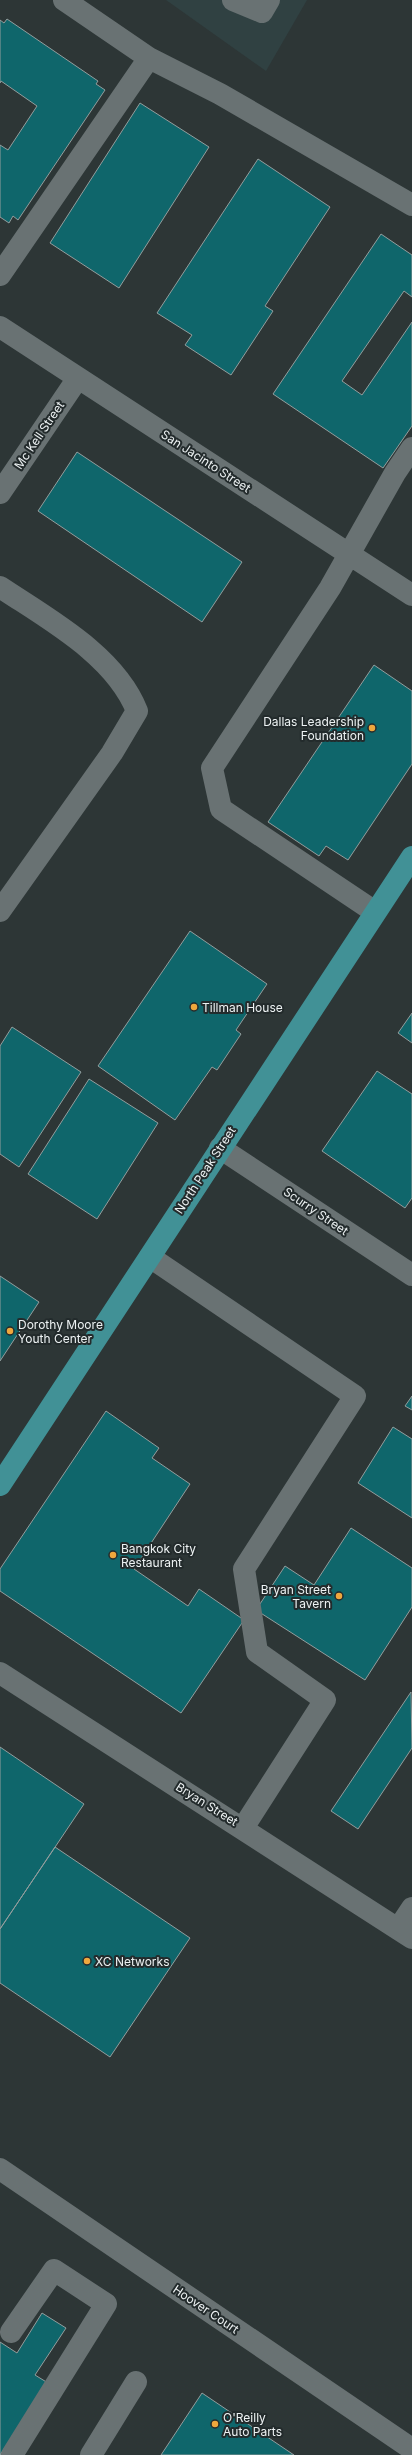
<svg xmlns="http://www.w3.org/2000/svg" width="412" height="2455" viewBox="0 0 412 2455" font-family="Inter,sans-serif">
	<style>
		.built { fill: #304142 }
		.building { fill: #0f666b; stroke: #939d9d }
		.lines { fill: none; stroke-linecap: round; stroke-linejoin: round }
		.minor { stroke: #697273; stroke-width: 22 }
		.major { stroke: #419196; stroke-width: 22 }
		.poi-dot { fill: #efa73d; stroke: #232b2c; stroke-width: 1.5 }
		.labels { text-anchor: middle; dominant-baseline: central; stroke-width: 4; stroke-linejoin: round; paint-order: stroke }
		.street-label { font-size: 12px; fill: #edf2f3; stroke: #232b2c }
		.poi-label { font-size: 12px; fill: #edf2f3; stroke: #232b2c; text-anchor: start }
	</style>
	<rect width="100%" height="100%" fill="#2d3636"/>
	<path class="built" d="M166 0H307L266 71Z"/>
	<path class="building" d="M7 19 98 81 96 84 105 90 18 220 13 216 9 223 0 217V145L8 150 37 106 1 81 0 83V20L4 23Z
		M140 103 209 147 119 288 50 243Z
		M258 159 330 207 265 306 273 311 231 375 185 345 192 335 157 313Z
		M381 234 412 255V297L404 291 342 381 362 395 412 322V426L383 468 273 394Z
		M77 452 242 562 202 622 38 511Z
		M374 665 412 691V764L348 860 326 846 319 856 268 822Z
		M190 931 267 984 236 1030 241 1034 217 1070 212 1067 175 1120 98 1066Z
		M412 1013V1043L398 1033Z
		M12 1027 81 1072 19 1167 0 1154V1046Z
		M377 1071 412 1094V1198L405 1208 322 1151Z
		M89 1079 158 1123 97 1219 28 1174Z
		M0 1276 39 1302 0 1361Z
		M412 1396V1410L405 1406Z
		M106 1411 159 1448 152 1458 190 1484 134 1569 188 1606 199 1589 244 1620 181 1713 0 1591V1569Z
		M393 1427 412 1439V1518L358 1483Z
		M351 1528 412 1568V1607L365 1680 256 1610 285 1566 314 1585Z
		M411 1692 412 1748 358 1829 331 1811Z
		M0 1747 84 1804 0 1929Z
		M55 1847 190 1938 110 2057 0 1983V1929Z
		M42 2313 66 2328 35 2375 48 2383 0 2455V2342L17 2353Z
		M202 2393 294 2455H161Z"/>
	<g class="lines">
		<path class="minor" d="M233 0 262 12 269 0
			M149 58 220 94 412 205
			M0 275 149 58 64 0
			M0 327 412 595
			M0 493 78 378
			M0 587C48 619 115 655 137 711L112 753 0 911
			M375 912 221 809 212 768 330 588 395 473 412 448
			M220 1148 412 1275
			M150 1257 355 1396 244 1569 257 1652 325 1700 243 1828
			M0 1673 412 1938
			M398 1929 412 1908
			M0 2169 412 2449
			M11 2332 54 2270 106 2304 12 2455
			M91 2455 136 2382"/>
		<path class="major" d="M0 1485 412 857"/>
	</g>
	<g class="poi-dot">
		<circle cx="372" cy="728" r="4"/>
		<circle cx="194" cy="1007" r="4"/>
		<circle cx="10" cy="1331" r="4"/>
		<circle cx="113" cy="1555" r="4"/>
		<circle cx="339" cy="1596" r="4"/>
		<circle cx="87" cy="1961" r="4"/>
		<circle cx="215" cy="2424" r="4"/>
	</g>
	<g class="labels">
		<g class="street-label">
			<text transform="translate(39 435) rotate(-56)">Mc Kell Street</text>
			<text transform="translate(206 461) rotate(33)">San Jacinto Street</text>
			<text transform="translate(205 1170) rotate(-57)">North Peak Street</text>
			<text transform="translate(316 1211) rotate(34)">Scurry Street</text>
			<text transform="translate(207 1804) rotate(32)">Bryan Street</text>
			<text transform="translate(206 2309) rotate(34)">Hoover Court</text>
		</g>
		<g class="poi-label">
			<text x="364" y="721" text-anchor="end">Dallas Leadership<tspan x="364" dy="14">Foundation</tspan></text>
			<text x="202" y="1007">Tillman House</text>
			<text x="18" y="1324">Dorothy Moore<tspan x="18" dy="14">Youth Center</tspan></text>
			<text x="121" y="1548">Bangkok City<tspan x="121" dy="14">Restaurant</tspan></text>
			<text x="331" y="1589" text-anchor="end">Bryan Street<tspan x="331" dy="14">Tavern</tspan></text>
			<text x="95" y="1961">XC Networks</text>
			<text x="223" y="2417">O'Reilly<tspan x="223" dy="14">Auto Parts</tspan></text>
		</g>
	</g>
</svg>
